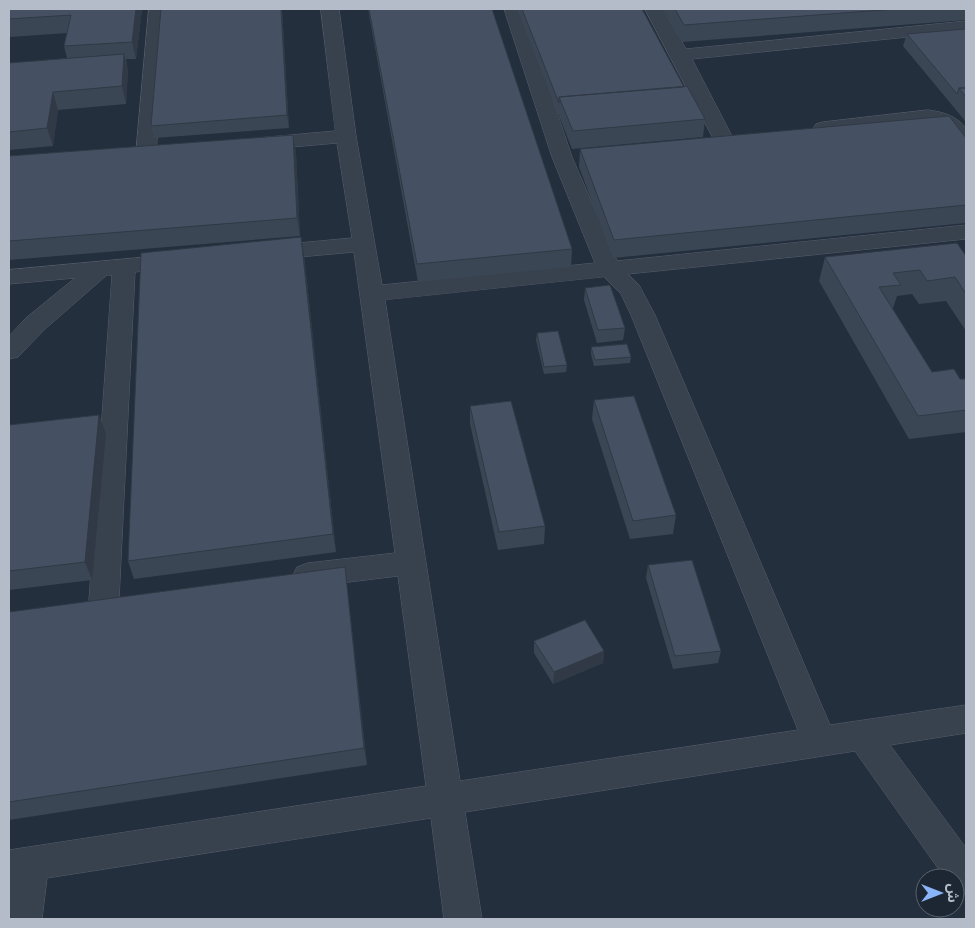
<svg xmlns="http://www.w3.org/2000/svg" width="975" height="928" viewBox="0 0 975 928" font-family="Montserrat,'Noto Sans Arabic',sans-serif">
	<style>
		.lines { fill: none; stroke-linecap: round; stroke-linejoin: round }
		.minor-casing { stroke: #565f6c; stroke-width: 1 }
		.minor { fill: #38414e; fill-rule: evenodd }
		.wall { fill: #3b4654 }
		.shaded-wall { fill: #303945 }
		.building { fill: #455162; stroke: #303945 }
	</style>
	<rect width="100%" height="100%" fill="#242f3e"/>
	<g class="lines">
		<defs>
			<path id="minor" d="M149 9H167L156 153 153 157 146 159 139 157 136 153Z
				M321 9H339L356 136 382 285 595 263 552 157 504 9H522L572 157 617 261 966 225V239L628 274 639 285 655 315 830 725 966 705V733L890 745 966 848V895L955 890V878H945L855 751 465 812 482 919H444L431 818 47 878 42 919H9V850L426 786 398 576 308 587 297 583 293 575 297 567 308 563 395 553 354 252 266 260 258 258 255 253 258 248 266 246 352 238 337 143 257 150 250 148 247 144 250 140 257 138 335 131ZM604 277 621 294 631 315 798 730 460 781 385 300Z
				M645 9H663L686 49 966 21V31L692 59 734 140 731 144 724 146 717 144 714 140Z
				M928 110C944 112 956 116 966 128V147C950 144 948 125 928 122L823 134 816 132 813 128 816 124 823 122Z
				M179 254 187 256 191 261 187 266 135 272 119 600 115 609 104 612 93 609 89 600 112 275H107L45 329 18 357 9 359V336L27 317 75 278 9 284V270Z"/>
		</defs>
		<use href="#minor" class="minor-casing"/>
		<use href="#minor" class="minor"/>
	</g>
	<path class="wall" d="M9 9H142L136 59H126L128 71 126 104 58 110 53 146 9 150V63L67 58 64 46 67 33 10 37 9 42Z
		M161 9H282L289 128 154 138 151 126Z
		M368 9H492L572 249 571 267 418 282Z
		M517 9H642L684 87 705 119 703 137 572 149Z
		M664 9H966V20L682 42Z
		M966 29V122L903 46 907 34Z
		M293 135 296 153 300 236 9 260V156Z
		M966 138V223L613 258 579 167 580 149Z
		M304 255 336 552 134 579 128 561Z
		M966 256V331L946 301 919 304 912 294 897 296 893 308H892L932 372 960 379H966V432L909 439 819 281 825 257Z
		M585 288 625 328 623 340 597 343 584 300Z
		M537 333 567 365 566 372 544 374 536 340Z
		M591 347 631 357 630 363 594 366 591 354Z
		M594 400 676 515 673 534 630 539 592 419Z
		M470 406 545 526 544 544 498 550 470 424Z
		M9 425 106 434 92 580 9 590Z
		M648 565 721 651 718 663 673 669 646 578Z
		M347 585 367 765 9 820V612Z
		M534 641 604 651 603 663 553 684 534 653Z"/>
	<path class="shaded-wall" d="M136 9H142L136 59 132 42Z
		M281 9H282L289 128 287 115Z
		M124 54 128 71 126 104 122 86Z
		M53 92 58 110 53 146 47 128Z
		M293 135 296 153 300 236 297 218Z
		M301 237 304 255 336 552 333 534Z
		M99 415 106 434 92 580 85 562Z
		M345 567 367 765 364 748Z
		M604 651 603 663 553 684 554 672Z"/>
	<path class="building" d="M9 9H136L132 42 64 46 71 15 9 19Z
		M161 9H281L287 115 151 126Z
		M369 9H492L572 249 417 264Z
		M522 9H642L684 87 559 97V103Z
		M675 9H896L684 25Z
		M966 29V88H959L957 94 907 34Z
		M124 54 122 86 53 92 47 128 9 132V63Z
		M687 86 705 119 573 131 559 97Z
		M959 88H966V97Z
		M949 116 966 138V205L614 240 580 149Z
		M293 135 297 218 9 241V156Z
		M301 237 333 534 128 561 141 253Z
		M957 243 966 256V294L955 277 927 281 920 270 893 273 901 285 879 287 932 372 954 369 960 379H966V410L918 416 825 257Z
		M610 285 625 328 598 330 585 288Z
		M558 331 567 365 544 367 537 333Z
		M627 344 631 357 595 360 591 347Z
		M634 396 676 515 633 521 594 400Z
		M511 401 545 526 499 532 470 406Z
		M99 415 85 562 9 571V425Z
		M692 560 721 651 675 656 648 565Z
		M345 567 364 748 9 802V612Z
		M585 620 604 651 554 672 534 641Z"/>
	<rect width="975" height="928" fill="none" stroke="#b4bcc9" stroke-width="20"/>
	<g transform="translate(940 893) rotate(90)"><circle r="24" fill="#1d2633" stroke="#59626f"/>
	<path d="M0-4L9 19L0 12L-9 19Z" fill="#8ab4f8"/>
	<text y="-8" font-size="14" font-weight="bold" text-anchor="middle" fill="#b4bcc9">ش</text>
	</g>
</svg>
